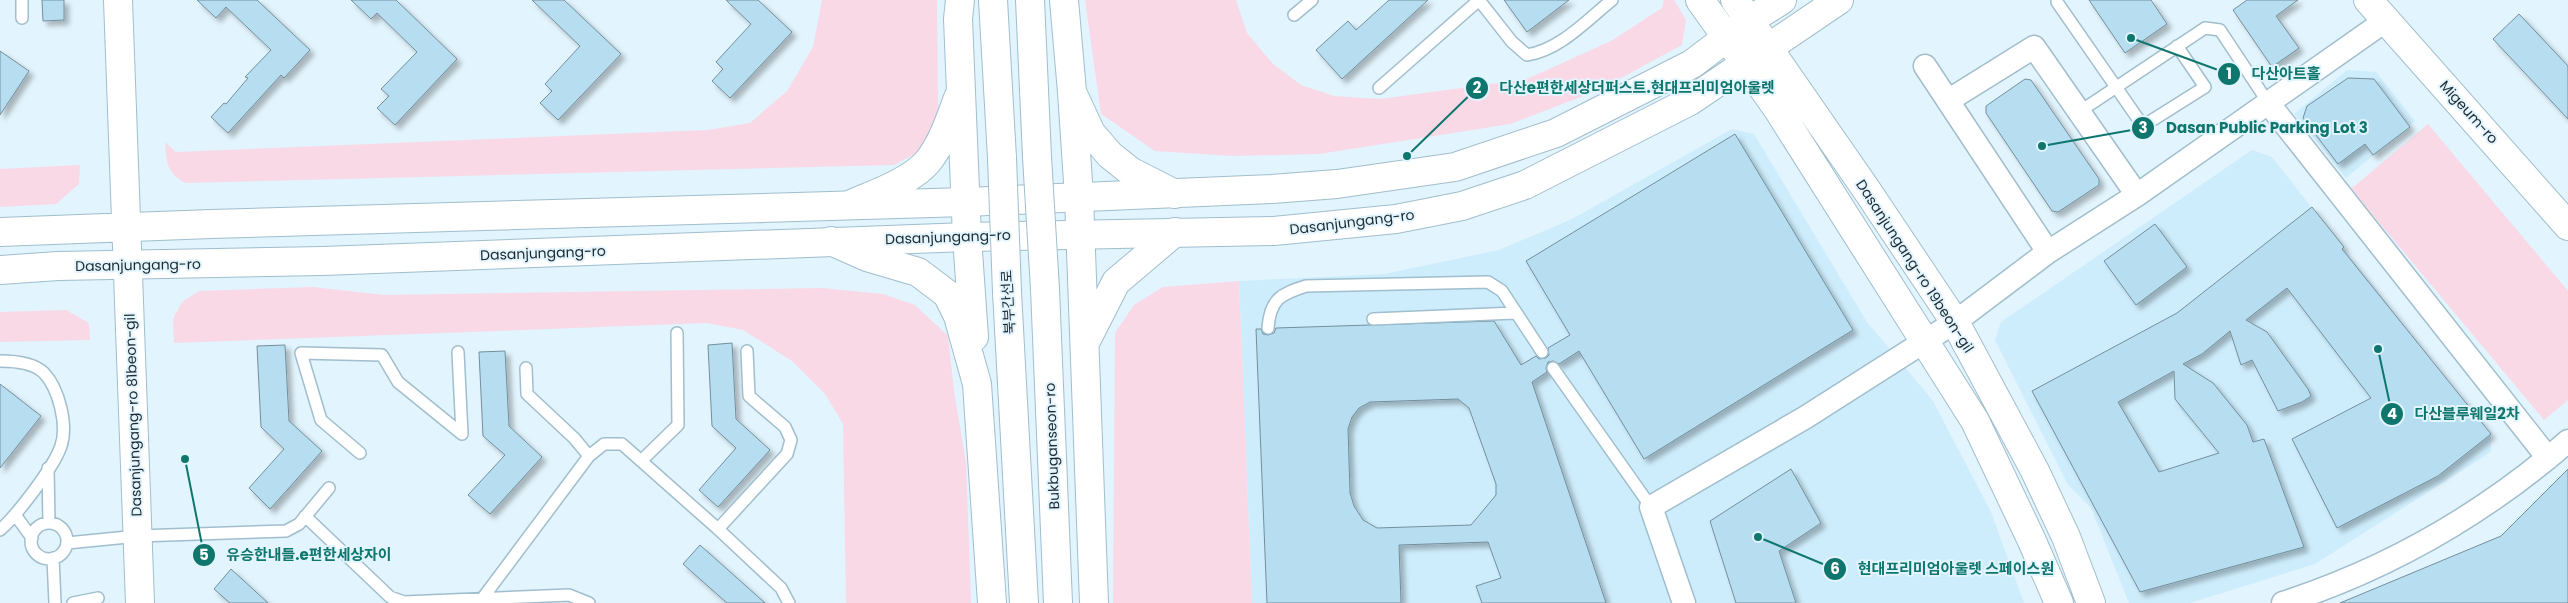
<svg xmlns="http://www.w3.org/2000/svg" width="2568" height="603" viewBox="0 0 2568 603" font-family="Poppins,'Noto Sans KR',sans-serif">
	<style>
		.built { fill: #ceedfc }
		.green { fill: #f9d9e6 }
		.building { fill: #b7def0; stroke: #738f9d; fill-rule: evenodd; filter: url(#shadow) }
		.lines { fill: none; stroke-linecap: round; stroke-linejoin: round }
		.service-casing { stroke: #a0becd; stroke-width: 14 }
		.minor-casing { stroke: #a0becd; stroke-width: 25 }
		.tertiary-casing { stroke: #a0becd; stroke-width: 30 }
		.trunk-casing { stroke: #a0becd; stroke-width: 30 }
		.service { stroke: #fff; stroke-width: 11 }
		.minor { stroke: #fff; stroke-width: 22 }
		.tertiary { stroke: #fff; stroke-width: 28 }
		.trunk { stroke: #fff; stroke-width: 28 }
		.trunk-bridge-casing { stroke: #a0becd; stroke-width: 30; stroke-linecap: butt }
		.trunk-bridge { stroke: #fff; stroke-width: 28 }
		.labels { text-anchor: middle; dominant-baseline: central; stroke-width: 4; stroke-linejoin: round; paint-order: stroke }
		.street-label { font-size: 14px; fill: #1e2a30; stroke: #e2f4fd }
		.leader { fill: none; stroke: #0f766e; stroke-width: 2 }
		.callout-dot { fill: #0f766e; stroke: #e2f4fd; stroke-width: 2 }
		.mark-label { font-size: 15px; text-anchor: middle; font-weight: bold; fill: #fff }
		.callout-label { font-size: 15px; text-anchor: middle; font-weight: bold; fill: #0f766e; stroke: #e2f4fd; stroke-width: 4; stroke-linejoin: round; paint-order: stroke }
	</style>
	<defs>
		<filter id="shadow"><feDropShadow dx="4.5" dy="4.5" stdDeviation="2.5" flood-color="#0004"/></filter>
	</defs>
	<rect width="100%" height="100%" fill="#e2f4fd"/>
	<path class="built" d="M2347 70 2376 72 2415 121 2346 178 2294 114Z
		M1732 129 1754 134 1867 322 1933 401 1991 512 2024 603H1252L1239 281 1384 274 1499 250 1572 219Z
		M2252 150 2272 157 2491 436V452L2315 564 2190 603H2129L2091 508 2068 485 1995 340 2001 322Z"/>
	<path class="green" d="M822 0H937L938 114 924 149 894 165 185 183C166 171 167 164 165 142L176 152 708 130 750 123 787 91 813 47Z
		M1085 0H1236L1247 33 1273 64 1301 85 1334 96 1380 99 1527 79 1611 41 1662 8 1664 0H1674L1686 20 1682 45 1599 90 1510 124 1319 154 1233 156 1155 151 1101 114Z
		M2428 124 2568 291V400L2544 420 2351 189Z
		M80 165 79 184 56 204 0 207V169Z
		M1239 281 1252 603H1113L1115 333 1134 305 1163 287Z
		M313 287 384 295 822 288 883 294 915 305 948 336 954 391 966 463 971 603H846L843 424 825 394 792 361 743 330 707 323 174 343 173 319 182 302 199 291Z
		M66 310 89 323 90 340 0 342V312Z"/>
	<path class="building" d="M42 0H64V20L43 21Z
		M197 0H257L310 50 284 78 281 75 228 133 211 117 224 103 226 104 248 78 245 77 271 50 226 7 216 18Z
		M351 0H396L457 59 395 125 377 108 389 96 381 89 417 52 377 13 371 19Z
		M532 0H564L621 54 558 120 540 103 552 91 545 84 580 46Z
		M726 0H758L792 32 730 98 712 81 723 69 716 62 751 24Z
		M1389 0H1428L1342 79 1316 50 1348 21 1356 30Z
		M1504 0H1569L1527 32Z
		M2089 0H2151L2167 24 2125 53Z
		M2247 0H2298L2276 16 2299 48 2272 67 2233 10Z
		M2519 14 2568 66V119L2493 39Z
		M0 51 29 71 0 115Z
		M2348 78 2374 79 2410 127 2373 155 2365 144 2338 164 2303 118 2307 106Z
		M2025 79 2031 80 2099 179V185L2058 212 2052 211 1986 113V106Z
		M1735 134 1853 330 1644 459 1579 351 1559 364 1553 361 1548 362 1546 368 1547 372 1532 382 1606 603H1482L1476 586 1501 578 1488 542 1399 545 1401 603H1267L1256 329H1261L1263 334 1268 335 1274 333 1276 328 1494 321 1521 365 1536 356 1539 359 1546 358 1549 355 1548 348 1570 335 1526 261ZM1458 399 1469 408 1496 484V495L1471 525 1377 528 1363 520 1354 506 1350 493 1348 429 1352 417 1359 408 1370 402Z
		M2312 207 2344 247 2342 249 2491 434 2438 476 2337 528 2292 439 2371 398 2287 288 2246 320 2267 332 2308 389 2311 396 2302 402 2278 411 2252 360 2241 365 2230 331 2202 354 2183 364 2213 383 2247 425 2253 442 2264 439 2304 547 2140 592 2032 391 2177 313ZM2174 371 2175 399 2219 453 2159 472 2118 402Z
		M2155 224 2187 267 2136 305 2104 261Z
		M732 343 736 419 770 450 718 507 699 490 736 448 712 426 708 345Z
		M285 345 289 421 322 451 270 509 249 488 284 449 261 427 257 346Z
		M505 351 509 426 542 457 490 514 468 495 505 455 483 436 479 352Z
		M0 384 41 416 0 468Z
		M1791 469 1821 523 1779 551 1796 603H1736L1710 521Z
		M2568 469V603H2340L2501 536Z
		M700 545 765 603H727L683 564Z
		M231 569 268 603H230L214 589Z"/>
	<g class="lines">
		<defs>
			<path id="service" d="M22 0V18
				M1479 0 1512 42 1527 55C1560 50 1587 20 1612 0
				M2057 2 2143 126 2205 87 2177 46
				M1294 15 1312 0
				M1379 88 1479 0
				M2079 112 2205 28 2220 30 2269 104
				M1373 319 1515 313
				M1268 328C1270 299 1281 294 1306 286L1488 282 1502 291 1542 352
				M747 351 749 396 785 427 791 440 787 454 718 529 781 588 789 603
				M458 352 462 434
				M0 361C13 361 34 363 44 373 59 389 68 425 61 446 54 467 17 515 0 530
				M526 368 527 394 574 438 589 456
				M1553 368 1651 507
				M360 453 321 420 301 353 382 355 398 382 462 434
				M641 461 678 425 677 333
				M48 468 49 523
				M16 516 32 538
				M305 516 390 597 404 602 569 595 589 603
				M31 541a18 18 0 1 1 36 0a18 18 0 1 1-36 0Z
				M67 543 138 536 286 531 299 524 329 488
				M53 558 55 603
				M482 599 589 456 604 444H622L718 529
				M73 603 98 598"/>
			<path id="minor" d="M1925 66 2048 252
				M1949 100 2034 47 2137 195
				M2269 104 2548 458
				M1684 603 1651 507 1806 417 1955 322 2048 252 2137 195 2385 21
				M2283 603C2388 569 2485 513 2568 441"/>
			<path id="tertiary" d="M118 0 140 603
				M1700 0 1777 108 1975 421 2032 541 2059 603
				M1735 0 1866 189 1955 322 2035 471 2066 537 2091 603
				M2368 0 2568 226
				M0 232 211 224 966 202 1272 189 1337 184 1455 167 1556 133 1692 64 1750 20 1782 0
				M0 270 58 266 323 261 967 237 1274 231 1396 219 1462 206 1525 185 1690 101 1839 0"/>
			<path id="trunk" d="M960 0 958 19 967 237 974 337
				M993 0 1002 158
				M1030 0 1037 157
				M1064 0 1072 92 1091 133 1110 155 1130 171 1175 194
				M1072 92 1079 197 1094 603
				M849 205C872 195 913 181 929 160 943 142 950 119 958 98
				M831 241 867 257 918 272 947 294 958 316 977 384 992 603
				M1045 289 1058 603
				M1007 292 1024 603
				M1086 341 1116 282 1175 232"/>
		</defs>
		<use href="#service" class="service-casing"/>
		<use href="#minor" class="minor-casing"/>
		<use href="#tertiary" class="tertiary-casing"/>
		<use href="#trunk" class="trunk-casing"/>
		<use href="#service" class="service"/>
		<use href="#minor" class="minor"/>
		<use href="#tertiary" class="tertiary"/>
		<use href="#trunk" class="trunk"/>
		<defs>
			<path id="trunk-bridge" d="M1037 157 1045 289
				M1002 158 1007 292"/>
		</defs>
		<use href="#trunk-bridge" class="trunk-bridge-casing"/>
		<use href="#trunk-bridge" class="trunk-bridge"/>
	</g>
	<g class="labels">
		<g class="street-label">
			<text transform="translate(2469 112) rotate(48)">Migeum-ro</text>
			<text transform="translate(1352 222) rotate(-7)">Dasanjungang-ro</text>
			<text transform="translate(948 237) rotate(-2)">Dasanjungang-ro</text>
			<text transform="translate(543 253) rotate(-2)">Dasanjungang-ro</text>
			<text transform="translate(138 265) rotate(-1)">Dasanjungang-ro</text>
			<text transform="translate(1915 266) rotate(57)">Dasanjungang-ro 19beon-gil</text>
			<text transform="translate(1008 302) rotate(-93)">북부간선로</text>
			<text transform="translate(133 415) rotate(-92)">Dasanjungang-ro 81beon-gil</text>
			<text transform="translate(1052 446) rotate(-92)">Bukbuganseon-ro</text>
		</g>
	</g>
	<path class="leader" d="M2131 38L2229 74M1407 156L1477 88M2042 146L2143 128M2378 349L2392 414M185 459L204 555M1758 537L1835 569"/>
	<g class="callout-dot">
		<circle cx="2131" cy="38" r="5"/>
		<circle cx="1407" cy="156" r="5"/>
		<circle cx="2042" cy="146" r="5"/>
		<circle cx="2378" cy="349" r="5"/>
		<circle cx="185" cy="459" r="5"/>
		<circle cx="1758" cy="537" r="5"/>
		<circle cx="2229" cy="74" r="12"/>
		<circle cx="1477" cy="88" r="12"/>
		<circle cx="2143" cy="128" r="12"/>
		<circle cx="2392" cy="414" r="12"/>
		<circle cx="204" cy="555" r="12"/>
		<circle cx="1835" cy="569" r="12"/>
	</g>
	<g class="mark-label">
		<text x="2229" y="79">1</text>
		<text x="1477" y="93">2</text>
		<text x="2143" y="133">3</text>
		<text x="2392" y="419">4</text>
		<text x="204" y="560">5</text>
		<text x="1835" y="574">6</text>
	</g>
	<g class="callout-label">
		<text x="2286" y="79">다산아트홀</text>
		<text x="1637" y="93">다산e편한세상더퍼스트.현대프리미엄아울렛</text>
		<text x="2267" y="133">Dasan Public Parking Lot 3</text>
		<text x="2467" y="419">다산블루웨일2차</text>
		<text x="309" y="560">유승한내들.e편한세상자이</text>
		<text x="1956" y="574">현대프리미엄아울렛 스페이스원</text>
	</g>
</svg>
